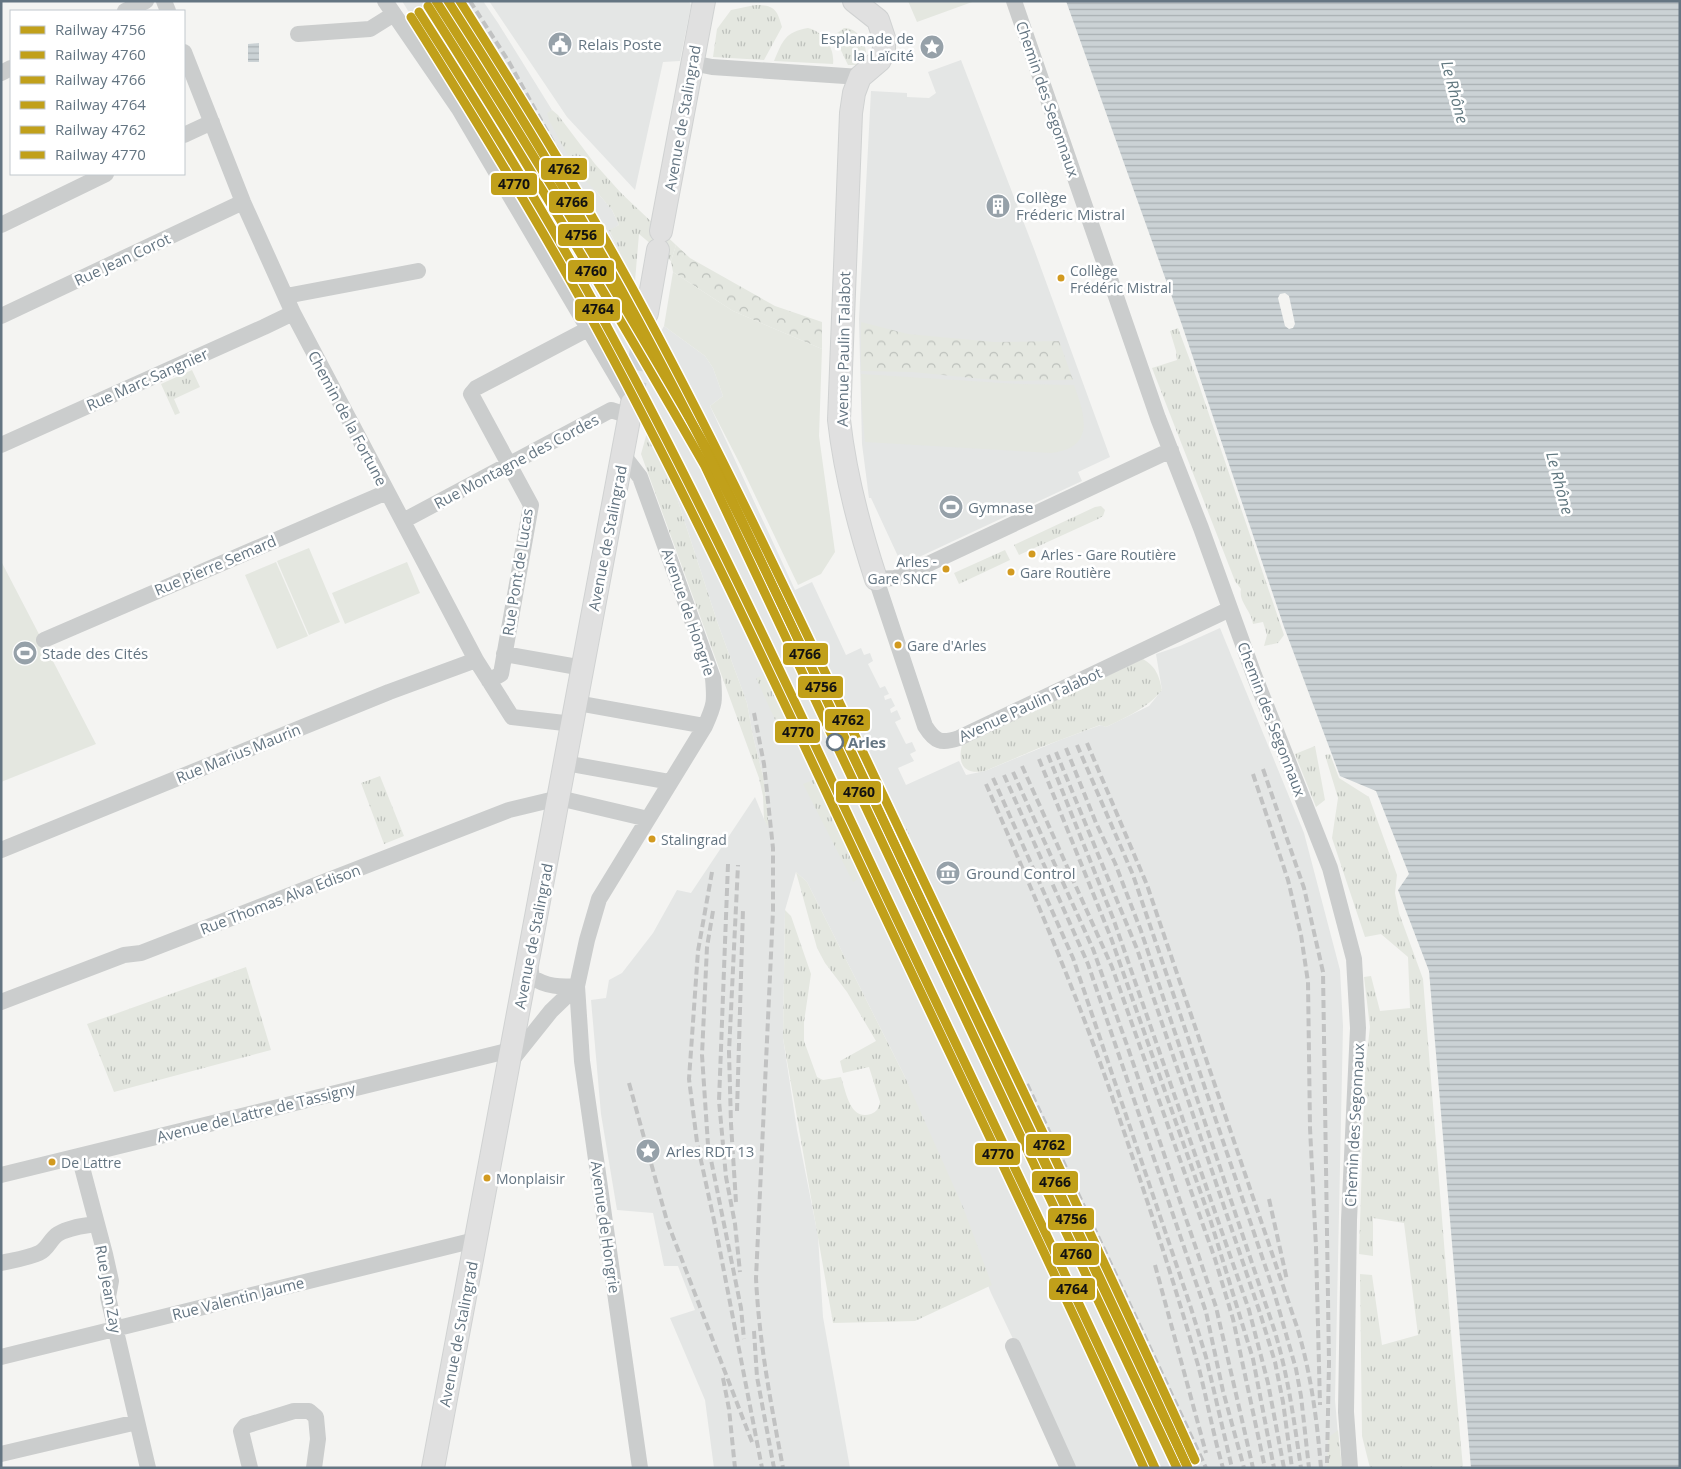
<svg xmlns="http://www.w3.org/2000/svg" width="1681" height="1469" viewBox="0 0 1681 1469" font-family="'Open Sans',sans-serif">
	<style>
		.built { fill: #e4e6e5 }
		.grass { fill: url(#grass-tufts) }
		.forest { fill: url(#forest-crowns) }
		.park { fill: #e4e7e0 }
		.water { fill: url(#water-rules); fill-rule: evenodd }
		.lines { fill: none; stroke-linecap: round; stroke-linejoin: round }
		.secondary-tunnel { stroke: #d0d4d6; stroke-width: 22; stroke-dasharray: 22 11; stroke-linecap: butt }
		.secondary-casing { stroke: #d0d2d2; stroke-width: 24 }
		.street { stroke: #cbcdcd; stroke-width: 16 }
		.secondary { stroke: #e0e0e0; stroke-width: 22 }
		.rail { stroke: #c1c2c2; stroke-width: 4; stroke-dasharray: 8 4; stroke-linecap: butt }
		.rail-1-casing { stroke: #fff; stroke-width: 12 }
		.rail-2-casing { stroke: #fff; stroke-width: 12 }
		.rail-3-casing { stroke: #fff; stroke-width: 12 }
		.rail-4-casing { stroke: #fff; stroke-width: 12 }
		.rail-5-casing { stroke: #fff; stroke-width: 12 }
		.rail-6-casing { stroke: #fff; stroke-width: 12 }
		.rail-1 { stroke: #c1a01a; stroke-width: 9 }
		.rail-2 { stroke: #c1a01a; stroke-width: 9 }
		.rail-3 { stroke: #c1a01a; stroke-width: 9 }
		.rail-4 { stroke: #c1a01a; stroke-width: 9 }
		.rail-5 { stroke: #c1a01a; stroke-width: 9 }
		.rail-6 { stroke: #c1a01a; stroke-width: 9 }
		.bus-dot { fill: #d29a20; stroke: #fff; stroke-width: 2 }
		.stop-dot { fill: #fff; stroke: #647582; stroke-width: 2.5 }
		.labels { text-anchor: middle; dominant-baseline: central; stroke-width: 5; stroke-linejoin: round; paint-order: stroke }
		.bus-label { font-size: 14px; fill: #647582; stroke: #fff; text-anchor: start }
		.poi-label { font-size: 15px; fill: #647582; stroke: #fff; text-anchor: start }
		.street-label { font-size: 15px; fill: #647582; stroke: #fff }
		.stop-label { font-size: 15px; font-weight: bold; fill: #647582; stroke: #fff; text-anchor: start }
		.water-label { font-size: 16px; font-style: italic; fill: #60777f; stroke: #fff }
		.line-badge { stroke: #fff; stroke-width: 2 }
		.pale-badge-label { font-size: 14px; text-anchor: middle; font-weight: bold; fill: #111 }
	</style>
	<defs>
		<pattern id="grass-tufts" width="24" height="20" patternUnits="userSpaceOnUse" patternTransform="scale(1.25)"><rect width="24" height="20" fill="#e4e7e0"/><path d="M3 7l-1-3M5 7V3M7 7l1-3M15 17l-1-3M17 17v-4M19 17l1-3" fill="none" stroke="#bcc0bb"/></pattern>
		<pattern id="forest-crowns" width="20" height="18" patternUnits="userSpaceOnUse" patternTransform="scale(1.25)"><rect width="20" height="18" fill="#e4e7e0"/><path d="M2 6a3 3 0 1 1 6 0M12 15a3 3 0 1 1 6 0" fill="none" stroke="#bcc0bb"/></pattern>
		<pattern id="water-rules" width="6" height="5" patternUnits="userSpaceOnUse" patternTransform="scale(1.25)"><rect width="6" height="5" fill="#cbd2d5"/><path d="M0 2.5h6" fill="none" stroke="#a8afb2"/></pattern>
	</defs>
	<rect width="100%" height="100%" fill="#f4f4f2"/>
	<path class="built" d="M402 1H483L498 23 552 110 548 113 596 191 612 210 619 225 609 231 635 281V294L659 335 664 326 705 356 713 368 723 396 710 406 795 590 812 582 846 655 861 648 864 655 870 653 873 661 868 664 880 688 885 686 889 694 884 696 885 700 891 698 895 706 890 709 891 713 897 710 901 719 895 722 906 744 912 742 916 751 910 754 914 761 898 768 906 785 959 761 966 775 985 771 1060 740 1101 725 1106 727 1149 706 1162 690 1156 654 1180 646 1220 628 1304 833 1340 970 1343 1026 1335 1400 1340 1458 1343 1468H1075L991 1293 905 1077 807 882 796 872 785 910 783 1038 797 1130 818 1236 823 1317 850 1468H714L705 1400 670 1318 695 1310 678 1266H664L653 1213 617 1210 601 1114 591 1000 606 998 609 980 622 973 653 933 677 890 691 893 755 797 764 819 768 826V814L763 776 753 736 747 703 718 624 675 492 626 383 582 301 507 171Z
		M489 1H689L691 5 680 61 663 62 635 190 567 117Z
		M961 60 1034 249 1110 457 1078 472 1082 481 902 565 871 498H869L862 444 859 319 871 91 907 93V97L929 98 936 93 928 72Z"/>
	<path class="grass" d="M755 5C774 5 777 9 782 27L764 60 713 57 717 29 731 10Z
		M808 28C824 32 835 48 833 64L774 61C783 40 785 32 808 28Z
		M844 28C857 28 865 40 866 52L856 65H848L836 40V34Z
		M552 110 558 115 595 164 621 193 676 245 671 261 639 234 635 281 633 280 609 230 619 225 612 210 596 191 577 173 550 122 547 113Z
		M1178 328 1198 382 1284 635 1278 643 1264 646 1267 635 1263 622 1253 624C1252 612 1238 601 1241 589L1235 581 1152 368 1177 360 1176 351 1170 331Z
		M192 370 200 387 174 399 180 413 175 415 161 384Z
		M648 429 675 492 718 624 747 703 753 736 763 776 768 814V827L764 819 763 796 759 778 641 454Z
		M1101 506 1105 510 1103 516 1098 519 1019 555 1014 545 1095 507Z
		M1005 550 1010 560 959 584 954 573Z
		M1143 659C1156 667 1159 675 1162 690 1149 707 1125 718 1106 727L1100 725 1039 748 985 771C965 775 957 765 962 745Z
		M766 674 787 720 777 724 756 678Z
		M1315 746 1325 800 1316 807 1295 754Z
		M1330 754 1339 778 1369 797 1397 875 1395 893 1399 913 1423 979 1452 1344 1463 1468H1370L1362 1436 1360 1274 1372 1275 1382 1345 1418 1335 1404 1223 1373 1218V1256L1359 1254 1365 1070 1370 1027 1364 977 1371 976 1380 1011 1410 1008 1408 957 1381 934 1365 937 1332 838 1338 798 1325 755Z
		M380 776 404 836 384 844 361 783Z
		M816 779 862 877 853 882 803 784Z
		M897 815 901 817 913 842 907 845 893 816Z
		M796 872 807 882 905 1077 963 1207 992 1285 915 1321 833 1323 783 1038 785 910 791 916 811 974 804 1022V1041L817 1077 823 1080 841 1077C846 1092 850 1121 871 1114 877 1112 879 1107 880 1102L869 1067 843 1073 840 1061 876 1041 847 992 825 963 817 948Z
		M246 967 271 1050 114 1092 87 1024Z
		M1338 1430 1342 1468H1327L1328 1438Z"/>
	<path class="forest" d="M676 245 690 258 775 306 822 322V349L733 311 673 272 671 261Z
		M861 322 908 334 994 342 1059 341 1073 380 1004 381 912 372 861 371Z"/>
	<path class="park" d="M908 1H975L917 22Z
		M673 272 733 311 822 349 819 436 835 552 821 574 798 585 741 466 710 406 723 396 713 368 705 356 664 326Z
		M861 374 1019 384 1074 385C1085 415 1096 448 1051 453L865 442 862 410Z
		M309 548 340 622 309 635 277 561Z
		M1 561 96 744 1 782Z
		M276 562 308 636 277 649 245 575Z
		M407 562 420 593 345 624 332 593Z"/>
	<path class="water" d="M1066 1H1680V1468H1471L1429 971 1398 890 1409 874 1376 791 1340 776 1284 627 1182 325ZM1285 293 1289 296 1295 324 1293 328 1289 329 1285 326 1278 298 1280 294Z
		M259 43V62H248V44Z"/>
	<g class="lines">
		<path class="secondary-tunnel" d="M632 403 647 313"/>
		<defs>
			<path id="secondary" d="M854 1 878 20 884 38V49L880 60 860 77 854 93 851 113 839 420C845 474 859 527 876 579
				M661 231 704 1
				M647 313 658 250
				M433 1468 632 403"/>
		</defs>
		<use href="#secondary" class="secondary-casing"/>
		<path class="street" d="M164 1 168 11
			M385 1 459 109 632 403
			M1014 1 1158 418 1201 528 1254 675 1330 868 1354 959 1358 1028 1349 1220 1346 1412 1350 1468
			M125 11 146 1
			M298 34 370 29 394 14
			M184 52 243 202 293 313 476 660 512 717 573 724
			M692 63 712 67 860 77
			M1 73 11 68
			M184 135 212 122
			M1 225 106 174
			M286 296 418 271
			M1 316 243 202
			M1 445 264 327 293 313
			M1171 450 909 573 895 578 876 579 925 726C935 742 941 744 959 738L1230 609
			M623 455 640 477 713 678C715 701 715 704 705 726L599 899 587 940 577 986 582 1061 640 1468
			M403 521 611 410 630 416
			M44 640 387 492
			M504 654 583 668
			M489 681 501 674 531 505 471 394 476 388 588 329
			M577 703 705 726
			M565 763 670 782
			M1 850 389 692 476 660
			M529 961 532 977C546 987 561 987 577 986
			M1 1002 124 955 141 953 509 810 559 798 648 819
			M511 1061 551 1011 577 986
			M79 1156 105 1254 111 1281 108 1297 148 1468
			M1 1175 511 1050
			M1 1263C14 1260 28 1258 39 1253 48 1249 50 1239 58 1234 69 1227 84 1226 96 1224
			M1013 1346 1068 1468
			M1 1357 475 1240
			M1 1454 137 1422
			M250 1468 241 1431 245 1426 294 1411H309L316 1417 318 1439 314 1468"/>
		<use href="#secondary" class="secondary"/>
		<path class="rail" d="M470 1 509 62 577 186 627 294
			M634 308 692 421
			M754 713 764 764 773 848V911L756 1278C759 1342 771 1404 783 1468
			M1087 743 1147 885 1297 1327C1311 1373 1317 1420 1321 1468
			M1077 745 1133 875 1274 1292 1296 1369 1301 1396 1309 1468
			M1066 748 1096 823 1115 863 1141 931 1274 1329C1288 1374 1294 1421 1301 1468
			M1056 752 1137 949 1260 1313 1275 1362 1283 1402 1292 1468
			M1048 755 1113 918 1249 1310 1268 1383 1284 1468
			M1039 759 1111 938 1211 1222 1253 1359 1274 1468
			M1022 766 1112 967 1215 1259 1233 1319 1265 1468
			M1263 769 1304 888 1323 972 1329 1363 1327 1463
			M1013 772 1093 949 1129 1051 1216 1307 1253 1468
			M1253 774 1288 880 1301 935 1308 982 1310 1128 1316 1247 1320 1405
			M1004 775 1088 964 1206 1312 1223 1391 1244 1468
			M993 778 1073 958 1190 1305 1206 1357 1232 1468
			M986 784C1034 894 1081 1003 1119 1117 1147 1199 1174 1282 1198 1365 1207 1399 1213 1434 1223 1468
			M728 864 719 1101 726 1177 735 1224 740 1272
			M712 872 698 951 689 1079 697 1142 715 1225 762 1468
			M713 911 707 947 702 1055 708 1145 741 1308 744 1339
			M629 1083 667 1221 752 1442
			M1027 1084 1206 1468
			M737 1111 743 909
			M1269 1199 1287 1280
			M736 1202 731 1124 729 1052 738 865
			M1155 1265 1206 1453
			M754 1331 757 1377 774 1468
			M723 1378 729 1409 735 1468"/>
		<defs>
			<path id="rail-1" d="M436 1C533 152 625 306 714 461L1188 1468"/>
			<path id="rail-2" d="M428 6C524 157 616 311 705 466L1177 1468"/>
			<path id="rail-3" d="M448 1C515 105 579 211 638 320 733 496 817 679 902 860 997 1061 1094 1261 1186 1464"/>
			<path id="rail-4" d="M419 12C487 118 553 225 612 336 708 514 793 698 879 881 971 1077 1065 1271 1155 1468"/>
			<path id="rail-5" d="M460 1C526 105 591 210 649 319 742 493 825 672 909 850 1005 1053 1102 1255 1195 1460"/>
			<path id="rail-6" d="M411 17C478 123 544 230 603 340 699 518 783 701 869 883 961 1078 1055 1272 1144 1468"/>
		</defs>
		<use href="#rail-1" class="rail-1-casing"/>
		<use href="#rail-2" class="rail-2-casing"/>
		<use href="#rail-3" class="rail-3-casing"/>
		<use href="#rail-4" class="rail-4-casing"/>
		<use href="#rail-5" class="rail-5-casing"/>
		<use href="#rail-6" class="rail-6-casing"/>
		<use href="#rail-1" class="rail-1"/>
		<use href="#rail-2" class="rail-2"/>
		<use href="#rail-3" class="rail-3"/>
		<use href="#rail-4" class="rail-4"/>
		<use href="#rail-5" class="rail-5"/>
		<use href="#rail-6" class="rail-6"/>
	</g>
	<defs>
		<symbol id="civic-disc" viewBox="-11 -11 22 22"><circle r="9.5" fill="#96a1a9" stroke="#fff"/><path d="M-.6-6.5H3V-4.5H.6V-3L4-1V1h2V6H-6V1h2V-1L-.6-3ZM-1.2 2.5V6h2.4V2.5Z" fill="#fff"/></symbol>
		<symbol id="sight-disc" viewBox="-11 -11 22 22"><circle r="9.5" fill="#96a1a9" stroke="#fff"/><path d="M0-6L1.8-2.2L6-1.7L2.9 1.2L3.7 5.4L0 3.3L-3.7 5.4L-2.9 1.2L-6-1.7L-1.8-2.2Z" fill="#fff"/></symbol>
		<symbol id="building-disc" viewBox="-11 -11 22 22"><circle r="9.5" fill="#96a1a9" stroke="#fff"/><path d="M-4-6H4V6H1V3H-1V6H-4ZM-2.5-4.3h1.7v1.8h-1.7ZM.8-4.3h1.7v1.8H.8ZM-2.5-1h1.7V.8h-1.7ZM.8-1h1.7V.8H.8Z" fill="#fff"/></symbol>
		<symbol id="stadium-disc" viewBox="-11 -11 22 22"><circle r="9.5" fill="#96a1a9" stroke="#fff"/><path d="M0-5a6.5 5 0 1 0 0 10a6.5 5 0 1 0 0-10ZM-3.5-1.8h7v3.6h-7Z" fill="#fff"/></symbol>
		<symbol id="museum-disc" viewBox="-11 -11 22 22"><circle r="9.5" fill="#96a1a9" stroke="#fff"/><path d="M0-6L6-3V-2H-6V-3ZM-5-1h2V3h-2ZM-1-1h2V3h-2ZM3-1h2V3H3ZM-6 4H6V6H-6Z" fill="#fff"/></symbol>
	</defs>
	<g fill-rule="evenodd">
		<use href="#civic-disc" x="546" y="30" width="28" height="28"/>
		<use href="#sight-disc" x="918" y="33" width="28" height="28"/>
		<use href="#building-disc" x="984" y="192" width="28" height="28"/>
		<use href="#stadium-disc" x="937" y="493" width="28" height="28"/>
		<use href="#stadium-disc" x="11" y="639" width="28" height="28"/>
		<use href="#museum-disc" x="934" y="859" width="28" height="28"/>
		<use href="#sight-disc" x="634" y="1137" width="28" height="28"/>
	</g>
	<g class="bus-dot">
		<circle cx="1061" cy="278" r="4.5"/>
		<circle cx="1032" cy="554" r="4.5"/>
		<circle cx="946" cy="569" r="4.5"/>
		<circle cx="1011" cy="572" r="4.5"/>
		<circle cx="898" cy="645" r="4.5"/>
		<circle cx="652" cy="839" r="4.5"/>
		<circle cx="52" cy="1162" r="4.5"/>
		<circle cx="487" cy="1178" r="4.5"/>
	</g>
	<circle class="stop-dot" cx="835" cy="742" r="8"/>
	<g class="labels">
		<g class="bus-label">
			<text x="1070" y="270">Collège<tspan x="1070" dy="17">Frédéric Mistral</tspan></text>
			<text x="1041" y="554">Arles - Gare Routière</text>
			<text x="937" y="561" text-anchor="end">Arles -<tspan x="937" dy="17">Gare SNCF</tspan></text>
			<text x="1020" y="572">Gare Routière</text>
			<text x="907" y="645">Gare d'Arles</text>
			<text x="661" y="839">Stalingrad</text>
			<text x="61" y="1162">De Lattre</text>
			<text x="496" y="1178">Monplaisir</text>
		</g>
		<g class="poi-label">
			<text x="914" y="38" text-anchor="end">Esplanade de<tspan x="914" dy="17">la Laïcité</tspan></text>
			<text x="578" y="44">Relais Poste</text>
			<text x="1016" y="197">Collège<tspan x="1016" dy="17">Fréderic Mistral</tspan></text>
			<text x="968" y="507">Gymnase</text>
			<text x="42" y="653">Stade des Cités</text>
			<text x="966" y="873">Ground Control</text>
			<text x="666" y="1151">Arles RDT 13</text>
		</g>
		<g class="street-label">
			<text transform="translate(1048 99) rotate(71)">Chemin des Segonnaux</text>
			<text transform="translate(682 118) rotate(-80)">Avenue de Stalingrad</text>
			<text transform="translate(122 259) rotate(-25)">Rue Jean Corot</text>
			<text transform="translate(843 349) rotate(-89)">Avenue Paulin Talabot</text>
			<text transform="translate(147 379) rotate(-24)">Rue Marc Sangnier</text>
			<text transform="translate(348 418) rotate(62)">Chemin de la Fortune</text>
			<text transform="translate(516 461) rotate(-28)">Rue Montagne des Cordes</text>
			<text transform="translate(607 538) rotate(-79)">Avenue de Stalingrad</text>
			<text transform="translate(215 565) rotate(-23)">Rue Pierre Semard</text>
			<text transform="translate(517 572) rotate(-81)">Rue Pont de Lucas</text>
			<text transform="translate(689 612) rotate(71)">Avenue de Hongrie</text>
			<text transform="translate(1030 704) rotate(-25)">Avenue Paulin Talabot</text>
			<text transform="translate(1272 719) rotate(69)">Chemin des Segonnaux</text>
			<text transform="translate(238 753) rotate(-22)">Rue Marius Maurin</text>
			<text transform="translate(280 899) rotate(-21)">Rue Thomas Alva Edison</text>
			<text transform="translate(533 936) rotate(-79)">Avenue de Stalingrad</text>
			<text transform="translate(256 1112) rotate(-14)">Avenue de Lattre de Tassigny</text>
			<text transform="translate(1354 1125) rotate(-87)">Chemin des Segonnaux</text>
			<text transform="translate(606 1227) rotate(82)">Avenue de Hongrie</text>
			<text transform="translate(109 1289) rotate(80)">Rue Jean Zay</text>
			<text transform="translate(238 1298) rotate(-14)">Rue Valentin Jaume</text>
			<text transform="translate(458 1334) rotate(-79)">Avenue de Stalingrad</text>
		</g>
		<g class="stop-label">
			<text x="848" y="742">Arles</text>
		</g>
		<g class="water-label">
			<text transform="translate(1455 92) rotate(75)">Le Rhône</text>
			<text transform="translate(1560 483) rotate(75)">Le Rhône</text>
		</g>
	</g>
	<g class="line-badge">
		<rect x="540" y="157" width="48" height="24" rx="5" fill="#c1a01a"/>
		<rect x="490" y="172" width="48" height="24" rx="5" fill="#c1a01a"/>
		<rect x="548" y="190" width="47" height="24" rx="5" fill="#c1a01a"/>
		<rect x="557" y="223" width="48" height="24" rx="5" fill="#c1a01a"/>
		<rect x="567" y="259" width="48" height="24" rx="5" fill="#c1a01a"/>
		<rect x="574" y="298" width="47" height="24" rx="5" fill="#c1a01a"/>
		<rect x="782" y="642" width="47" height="24" rx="5" fill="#c1a01a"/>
		<rect x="797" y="675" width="47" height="24" rx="5" fill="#c1a01a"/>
		<rect x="824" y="708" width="47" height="24" rx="5" fill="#c1a01a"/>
		<rect x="774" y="720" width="47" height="24" rx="5" fill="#c1a01a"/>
		<rect x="835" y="780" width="47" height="24" rx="5" fill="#c1a01a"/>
		<rect x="1025" y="1133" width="47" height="24" rx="5" fill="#c1a01a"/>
		<rect x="974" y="1142" width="47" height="24" rx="5" fill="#c1a01a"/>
		<rect x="1031" y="1170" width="48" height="24" rx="5" fill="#c1a01a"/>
		<rect x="1047" y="1207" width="48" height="24" rx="5" fill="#c1a01a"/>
		<rect x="1052" y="1242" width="48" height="24" rx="5" fill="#c1a01a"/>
		<rect x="1048" y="1277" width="48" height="24" rx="5" fill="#c1a01a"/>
	</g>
	<g class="pale-badge-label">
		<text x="564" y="174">4762</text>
		<text x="514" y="189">4770</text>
		<text x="572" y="207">4766</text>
		<text x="581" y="240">4756</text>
		<text x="591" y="276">4760</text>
		<text x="598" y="314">4764</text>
		<text x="805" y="659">4766</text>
		<text x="821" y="692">4756</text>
		<text x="848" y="725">4762</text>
		<text x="798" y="737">4770</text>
		<text x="859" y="797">4760</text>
		<text x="1049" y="1150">4762</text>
		<text x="998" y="1159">4770</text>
		<text x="1055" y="1187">4766</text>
		<text x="1071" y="1224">4756</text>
		<text x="1076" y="1259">4760</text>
		<text x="1072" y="1294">4764</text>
	</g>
	<rect width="1681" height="1469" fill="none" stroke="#647582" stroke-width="5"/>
	<rect x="10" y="10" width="175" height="165" fill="#ffffff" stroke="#c1c8cd"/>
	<rect x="20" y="26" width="25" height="8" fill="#c1a01a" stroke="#c1c8cd"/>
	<text x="55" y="35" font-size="15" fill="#647582">Railway 4756</text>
	<rect x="20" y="51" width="25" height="8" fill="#c1a01a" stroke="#c1c8cd"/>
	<text x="55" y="60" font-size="15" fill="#647582">Railway 4760</text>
	<rect x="20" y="76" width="25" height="8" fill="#c1a01a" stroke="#c1c8cd"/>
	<text x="55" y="85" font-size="15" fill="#647582">Railway 4766</text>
	<rect x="20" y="101" width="25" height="8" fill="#c1a01a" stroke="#c1c8cd"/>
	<text x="55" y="110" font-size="15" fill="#647582">Railway 4764</text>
	<rect x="20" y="126" width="25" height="8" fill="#c1a01a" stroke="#c1c8cd"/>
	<text x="55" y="135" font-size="15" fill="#647582">Railway 4762</text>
	<rect x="20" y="151" width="25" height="8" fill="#c1a01a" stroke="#c1c8cd"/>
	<text x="55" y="160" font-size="15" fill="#647582">Railway 4770</text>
</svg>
